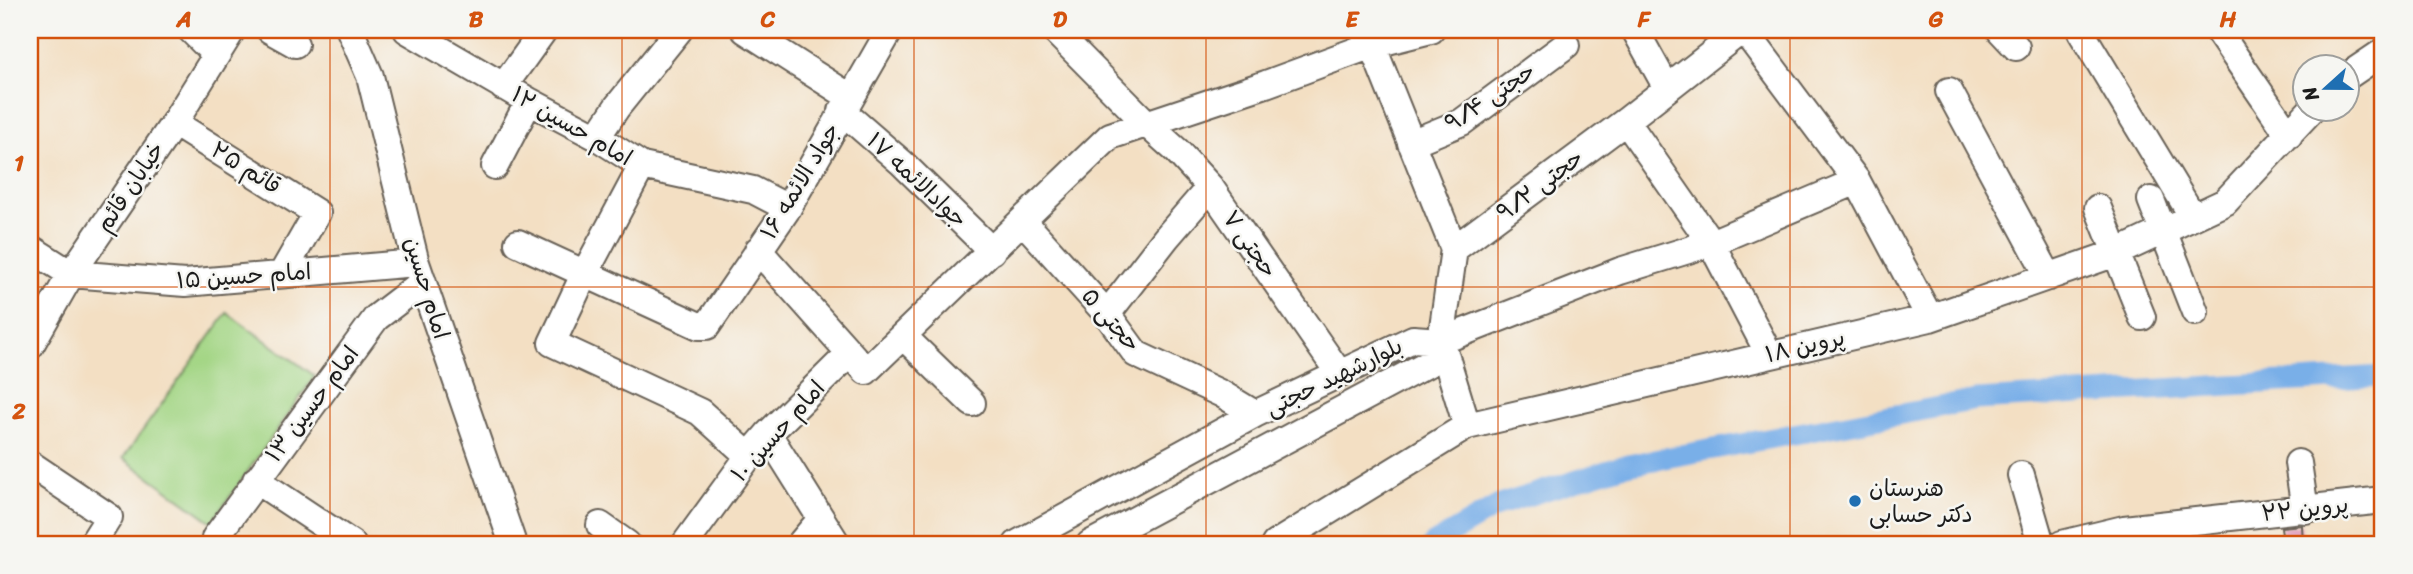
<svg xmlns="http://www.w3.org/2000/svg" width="2413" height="574" viewBox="0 0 2413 574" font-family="Sriracha,'Playpen Sans Arabic',sans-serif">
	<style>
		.green { fill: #a3d584; stroke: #607850; stroke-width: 2 }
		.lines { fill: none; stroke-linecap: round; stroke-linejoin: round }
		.canal { stroke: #79afe8; stroke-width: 21 }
		.building { fill: #dd8fb2 }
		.minor-casing { stroke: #676056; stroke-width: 30 }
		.minor { stroke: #fff; stroke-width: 26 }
		.grid { fill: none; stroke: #d4530e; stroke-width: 2; stroke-opacity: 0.55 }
		.poi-dot { fill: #1f6fb2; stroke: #f6f6f2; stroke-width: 2.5 }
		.labels { text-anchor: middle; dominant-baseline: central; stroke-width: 5; stroke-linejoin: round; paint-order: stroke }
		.street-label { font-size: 23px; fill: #1c1c1c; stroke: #f6f6f2 }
		.poi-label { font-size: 23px; fill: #1c1c1c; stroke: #f6f6f2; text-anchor: start }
		.neatline { fill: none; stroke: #d4530e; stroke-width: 2.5 }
		.grid-label { font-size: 23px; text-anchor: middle; font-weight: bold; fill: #d4530e }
	</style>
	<rect width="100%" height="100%" fill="#f6f6f2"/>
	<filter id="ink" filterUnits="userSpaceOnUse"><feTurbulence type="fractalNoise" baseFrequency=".0143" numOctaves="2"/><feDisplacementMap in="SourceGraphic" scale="14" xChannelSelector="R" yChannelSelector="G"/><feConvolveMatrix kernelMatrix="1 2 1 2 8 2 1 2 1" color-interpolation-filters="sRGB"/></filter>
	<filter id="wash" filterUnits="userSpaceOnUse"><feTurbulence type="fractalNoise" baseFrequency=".00686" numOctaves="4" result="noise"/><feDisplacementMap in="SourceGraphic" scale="28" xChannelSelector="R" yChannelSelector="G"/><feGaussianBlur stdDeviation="1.57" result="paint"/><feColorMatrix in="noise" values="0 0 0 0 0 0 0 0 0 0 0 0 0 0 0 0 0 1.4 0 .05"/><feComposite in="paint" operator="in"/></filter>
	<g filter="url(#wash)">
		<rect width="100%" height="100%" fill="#f3dfc3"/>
		<path class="green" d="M227 313 315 376 212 522 123 458Z"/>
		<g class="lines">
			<path class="canal" d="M1433 544 1499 505 1622 466 1977 400 2383 376"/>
		</g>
		<g id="blocks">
			<path class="building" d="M2302 525 2303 544H2283L2281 527Z"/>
		</g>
	</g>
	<g filter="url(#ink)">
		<use href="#blocks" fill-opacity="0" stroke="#676056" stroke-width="2"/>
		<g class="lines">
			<defs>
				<path id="minor" d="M191 30 216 55
					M270 30 295 44
					M350 30 370 76 416 263 513 544
					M407 30 529 101 597 137 642 166 753 190 788 208
					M745 30 850 97
					M1054 30 1148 125 1177 151 1210 187 1339 373
					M1369 30 1372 45 1454 249 1441 341 1467 426
					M1635 30 1667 88
					M1744 30 1857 181 1930 318
					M2000 30 2016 47
					M2217 30 2289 135
					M2081 32 2193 217
					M2346 77 2383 52
					M503 87 544 30
					M1949 91 2049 277
					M842 111 902 163 992 251
					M1626 121 1711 243 1769 354
					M174 123 317 213 282 274
					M597 137 617 107 679 30
					M1411 143 1462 122 1566 45
					M495 166 529 101
					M642 166 584 275 552 343 700 412 749 456
					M2151 200 2195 312
					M2098 208 2142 317
					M1023 221 1107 314 1136 354 1222 394 1255 414
					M518 243 699 326H707L786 211 890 30
					M30 248 71 274 185 283 416 263
					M1454 249 1626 121 1742 30
					M758 250 866 371 1110 136 1266 84 1372 45 1431 30
					M1107 314 1166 238 1210 187
					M903 336 972 403
					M30 346 71 274 174 123 232 30
					M768 434 837 544
					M2298 463 2305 510
					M30 464 109 517 92 544
					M2021 475 2041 544
					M256 480 352 544
					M600 525 627 544
					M223 544 215 538 376 318 423 282
					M685 544 749 456 768 434 849 354
					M800 544 821 519
					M1017 544 1255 414 1413 339 1441 341 1620 271 1711 243 1857 181
					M1090 544 1431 362 1441 341
					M1275 544 1467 426 1930 318 2116 253 2225 202 2313 108
					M2062 544 2124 529 2383 500"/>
			</defs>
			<use href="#minor" class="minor-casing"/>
			<use href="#minor" class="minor"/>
		</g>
	</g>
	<path class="grid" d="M330 30V544M622 30V544M914 30V544M1206 30V544M1498 30V544M1790 30V544M2082 30V544M30 287H2383"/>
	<circle class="poi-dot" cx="1855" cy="501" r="7"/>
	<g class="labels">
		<g class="street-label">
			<text transform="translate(1490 97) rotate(-34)">حجتی ۹/۴</text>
			<text transform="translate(572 126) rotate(30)">امام حسین ۱۲</text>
			<text transform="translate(246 168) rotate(32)">قائم ۲۵</text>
			<text transform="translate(917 180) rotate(43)">جوادالائمه ۱۷</text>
			<text transform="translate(800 181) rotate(-59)">جواد الائمه ۱۶</text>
			<text transform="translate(1540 185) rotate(-37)">حجتی ۹/۲</text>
			<text transform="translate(130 187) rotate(-56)">خیابان قائم</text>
			<text transform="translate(1250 244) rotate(55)">حجتی ۷</text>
			<text transform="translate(244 276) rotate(-4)">امام حسین ۱۵</text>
			<text transform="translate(427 288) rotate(73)">امام حسین</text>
			<text transform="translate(1111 320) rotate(49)">حجتی ۵</text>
			<text transform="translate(1805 346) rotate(-13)">پروین ۱۸</text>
			<text transform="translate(1334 377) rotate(-26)">بلوارشهید حجتی</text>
			<text transform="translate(312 404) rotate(-53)">امام حسین ۱۳</text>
			<text transform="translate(778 431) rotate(-48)">۱۰ امام حسین</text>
			<text transform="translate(2305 509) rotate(-6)">پروین ۲۲</text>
		</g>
		<g class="poi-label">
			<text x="1869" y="488">هنرستان<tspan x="1869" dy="26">دکتر حسابی</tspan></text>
		</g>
	</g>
	<rect width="2413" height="574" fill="none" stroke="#f6f6f2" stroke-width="77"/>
	<g transform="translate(2326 88) rotate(249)"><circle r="33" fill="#f6f6f2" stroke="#9f9f9c" stroke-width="2"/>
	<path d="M0-5L12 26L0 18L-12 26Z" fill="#1f6fb2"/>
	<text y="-10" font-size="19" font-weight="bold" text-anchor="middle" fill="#1c1c1c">N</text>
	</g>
	<rect x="38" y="38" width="2336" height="498" class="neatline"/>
	<g class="grid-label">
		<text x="184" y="27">A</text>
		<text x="476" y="27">B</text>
		<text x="768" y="27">C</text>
		<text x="1060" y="27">D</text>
		<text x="1352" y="27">E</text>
		<text x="1644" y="27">F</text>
		<text x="1936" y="27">G</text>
		<text x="2228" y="27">H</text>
		<text x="19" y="171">1</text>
		<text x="19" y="419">2</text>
	</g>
</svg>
